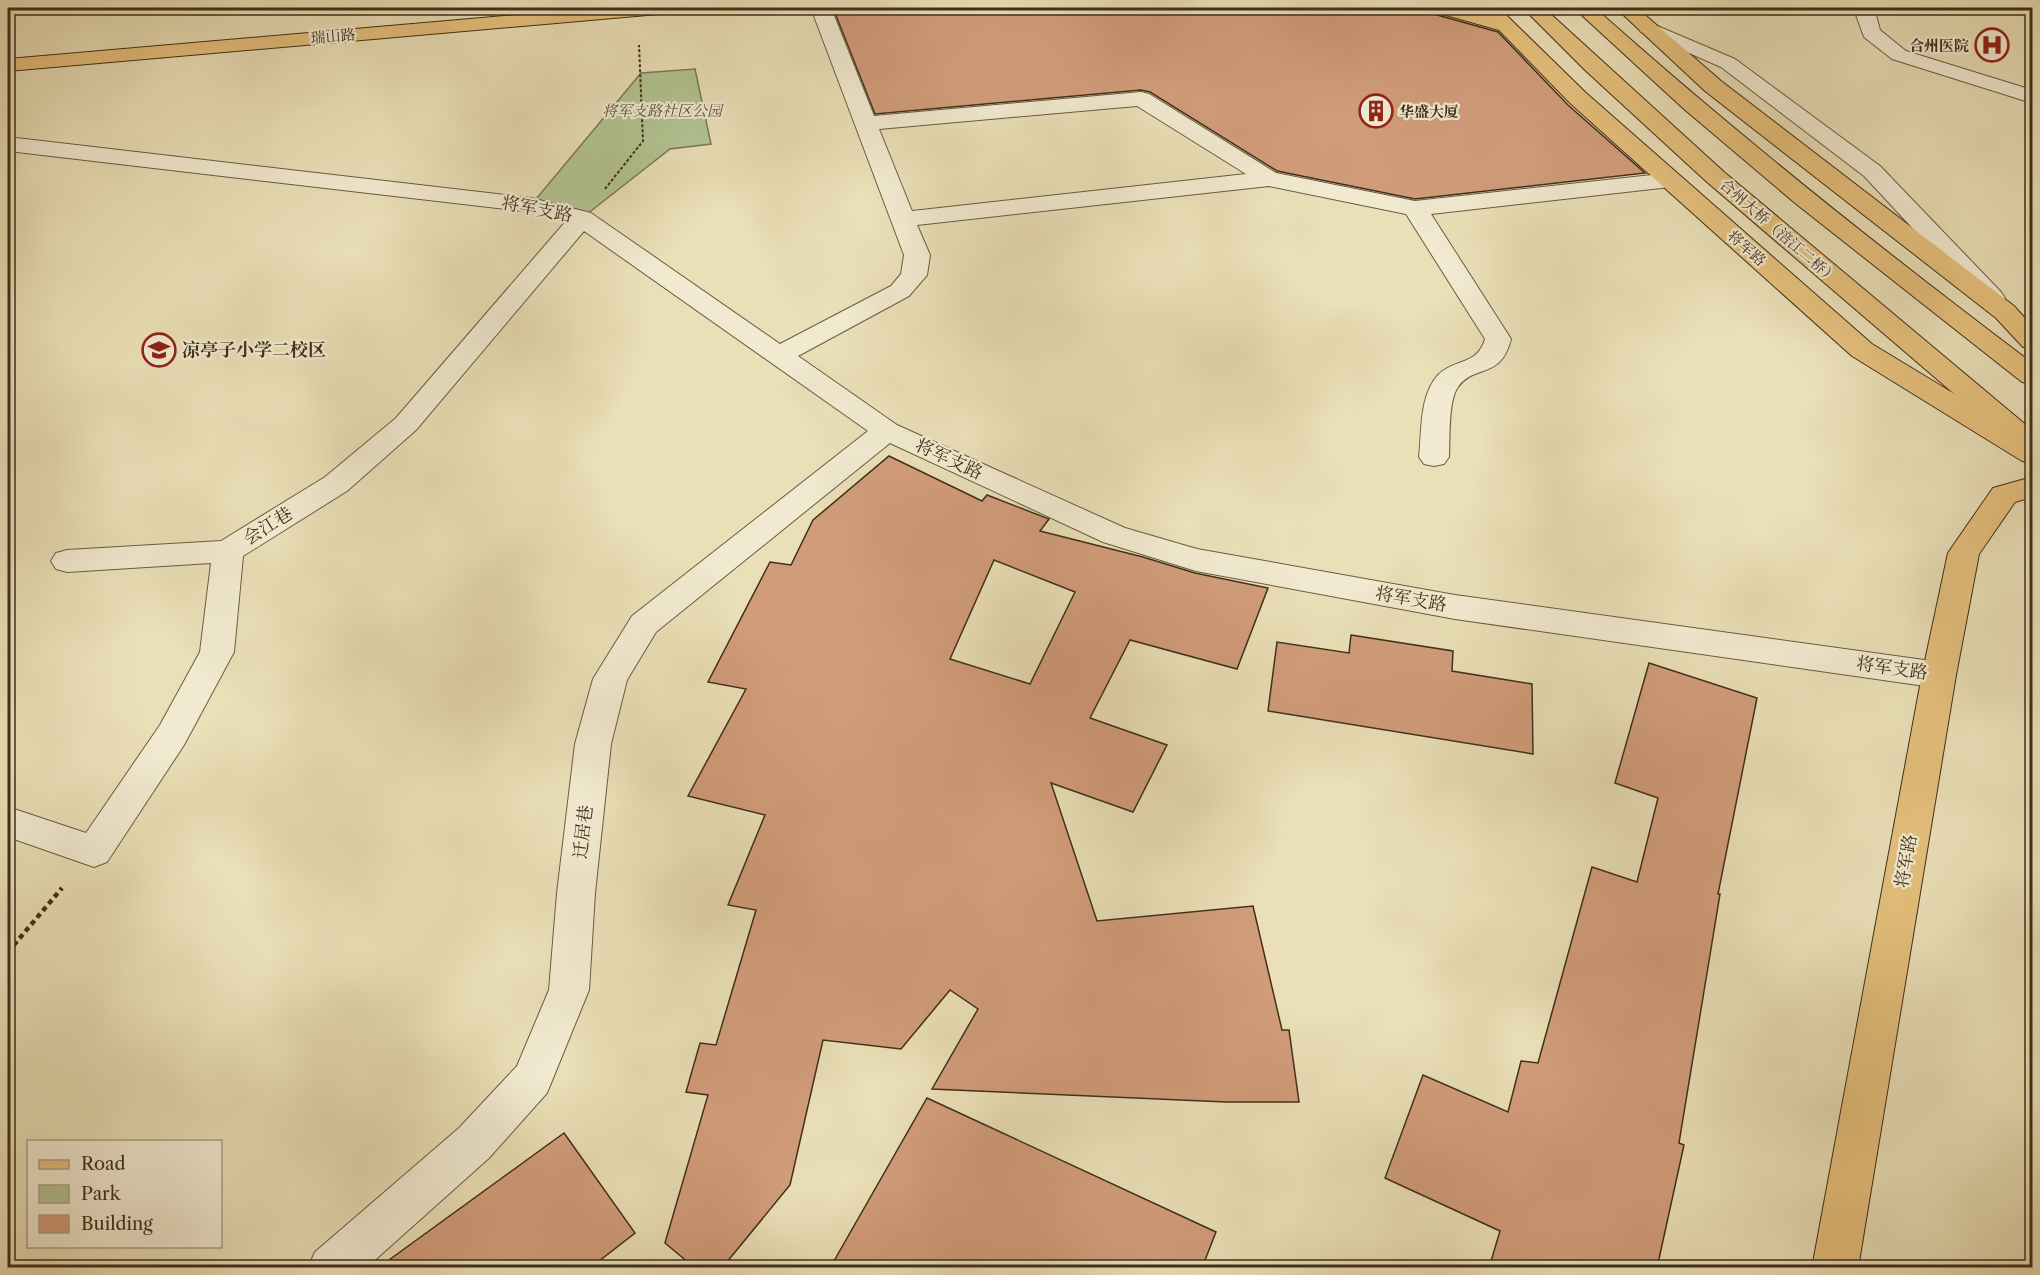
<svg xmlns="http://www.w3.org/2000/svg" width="2040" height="1275" viewBox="0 0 2040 1275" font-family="'Libre Caslon Text','Noto Serif SC',serif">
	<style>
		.green { fill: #b2c392; stroke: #787956; stroke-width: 1.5 }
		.building { fill: #d19c7a; stroke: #3f2f19; stroke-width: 1.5; fill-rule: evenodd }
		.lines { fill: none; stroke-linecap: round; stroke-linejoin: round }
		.minor-casing { stroke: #6a5b40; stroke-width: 2 }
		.major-casing { stroke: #3f2f19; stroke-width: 2 }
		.highway-casing { stroke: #3f2f19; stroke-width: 2 }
		.path-far1 { stroke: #3f2f19; stroke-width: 2; stroke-dasharray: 3 2; stroke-linecap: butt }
		.path { stroke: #3f2f19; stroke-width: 4.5; stroke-dasharray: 5 4; stroke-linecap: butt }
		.minor { fill: #f1ead0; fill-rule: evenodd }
		.major { fill: #e5c07c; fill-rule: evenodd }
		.highway { fill: #e5c07c; fill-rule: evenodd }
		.labels { text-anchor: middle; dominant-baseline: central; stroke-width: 4.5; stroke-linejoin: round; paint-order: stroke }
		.far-street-label { font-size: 15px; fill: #3f2f19; stroke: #f1ead0 }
		.far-poi-label { font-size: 15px; font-weight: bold; fill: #3f2f19; stroke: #f1ead0; text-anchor: end }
		.far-park-label { font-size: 15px; font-style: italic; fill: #564d31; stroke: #f1ead0 }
		.street-label { font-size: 18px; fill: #3f2f19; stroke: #f1ead0 }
		.poi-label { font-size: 18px; font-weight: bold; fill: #3f2f19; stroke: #f1ead0; text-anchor: start }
	</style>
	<rect width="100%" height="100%" fill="#eadfb7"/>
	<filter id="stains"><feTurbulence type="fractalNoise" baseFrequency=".00333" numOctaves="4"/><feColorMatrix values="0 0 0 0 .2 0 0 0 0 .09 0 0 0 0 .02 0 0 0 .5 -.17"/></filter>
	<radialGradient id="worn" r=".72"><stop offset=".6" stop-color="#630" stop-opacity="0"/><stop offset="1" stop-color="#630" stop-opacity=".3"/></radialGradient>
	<path class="green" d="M695 69 711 144 670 149 582 218 531 205 641 73Z"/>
	<path class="building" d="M833 8H1430L1434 14 1498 32 1568 105 1645 173 1415 199 1277 171 1150 92 1141 90 875 114Z
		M889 456 982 501 987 495 1049 519 1040 531 1143 557 1195 573 1268 588 1237 669 1130 640 1090 718 1167 745 1133 812 1051 783 1097 921 1253 906 1282 1030H1289L1299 1102H1226L932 1089 978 1009 950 990 901 1049 823 1040 790 1185 722 1268H695L665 1243 708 1095 686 1092 700 1043 716 1045 756 910 728 905 765 815 688 796 746 689 708 682 770 562 791 565 813 520ZM994 560 1075 592 1030 684 950 659Z
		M1351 635 1453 651 1452 671 1532 684 1533 754 1268 711 1277 642 1349 653Z
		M1649 663 1757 698 1718 894H1720L1679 1143 1684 1145 1657 1268H1489L1500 1231 1385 1178 1423 1075 1508 1112 1521 1061 1538 1063 1592 867 1637 882 1658 798 1615 783Z
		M927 1098 1216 1232 1202 1268H830Z
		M564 1133 635 1233 590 1268H378Z"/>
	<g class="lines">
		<defs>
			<path id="minor" d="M811 8H831L874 116 1141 92 1149 94 1276 173 1415 201 1670 173 1678 175 1682 180 1678 185 1670 187 1431 214 1511 339C1501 380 1474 364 1458 387 1448 401 1450 439 1449 457L1444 464 1434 466 1424 464 1419 457C1422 431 1419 396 1438 375 1455 358 1477 366 1485 339L1406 214 1269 186 917 225 930 255 927 275 909 296 798 356 897 425 1125 528 1197 549 1455 595 1939 662 1951 666 1956 675 1951 684 1939 688 1455 619 1196 571 1103 542 890 443 656 632 627 680 611 744 595 893 589 990 547 1093 489 1158 366 1268H308L315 1252 459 1128 517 1066 549 990 557 893 575 744 593 679 632 616 868 431 584 231 416 430 347 491 243 556 234 652 184 745 107 862 94 867 8 837V807L86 833 160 725 200 652 211 563 67 572 56 569 51 561 56 553 67 550 221 541 325 477 396 418 566 221 531 212 8 151V137L531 198 591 213 780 344 891 286 901 274 904 255ZM1137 106 1246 174 912 211 879 129Z
				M1860 8H1880L1876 15 1880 30 1906 51 2032 90V103L1892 59 1864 37 1856 15Z
				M1648 22 1735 59 1880 166 2001 292 2005 298 2001 304 1992 306 1983 304 1864 176 1721 67 1641 32 1638 28 1641 24Z"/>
			<path id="major" d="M596 8H669L666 12 659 14 8 71V59Z
				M1432 8H1462L1482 13 1478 8H1499L1586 93 1872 344 2032 441V463L2022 461 1852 356 1570 103 1499 30 1435 12Z
				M1616 8H1637L1721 81 2014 306 2032 326V349L2023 347 1996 318 1705 91Z
				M2032 477V497L2015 502 1979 554 1956 675 1858 1268H1812L1922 675 1948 553 1993 488Z"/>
			<path id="highway" d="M1523 8H1544L1724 172 2032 430V454L2022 452 1707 182 1585 70Z
				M1574 8H1595C1735 133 1882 250 2032 363V384L2022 382 1795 203 1684 109Z"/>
		</defs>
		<use href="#minor" class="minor-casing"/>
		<use href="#major" class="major-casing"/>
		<use href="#highway" class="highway-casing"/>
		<path class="path-far1" d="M605 189 643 141 639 45"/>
		<path class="path" d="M8 952 62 888"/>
		<use href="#minor" class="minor"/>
		<use href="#major" class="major"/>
		<use href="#highway" class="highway"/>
	</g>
	<defs>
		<symbol id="hospital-ring" viewBox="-11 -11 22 22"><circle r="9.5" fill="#f1ead0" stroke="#8f2418" stroke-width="1.5"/><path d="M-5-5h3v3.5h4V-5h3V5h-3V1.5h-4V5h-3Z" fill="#8f2418"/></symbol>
		<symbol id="building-ring" viewBox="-11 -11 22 22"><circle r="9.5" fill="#f1ead0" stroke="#8f2418" stroke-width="1.5"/><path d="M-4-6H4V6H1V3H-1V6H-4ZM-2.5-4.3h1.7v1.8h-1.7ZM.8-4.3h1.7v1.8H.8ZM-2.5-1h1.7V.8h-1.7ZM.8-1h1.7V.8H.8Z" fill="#8f2418"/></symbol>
		<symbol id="school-ring" viewBox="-11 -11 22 22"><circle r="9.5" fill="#f1ead0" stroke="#8f2418" stroke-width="1.5"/><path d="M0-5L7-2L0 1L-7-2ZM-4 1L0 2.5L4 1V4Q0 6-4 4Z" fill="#8f2418"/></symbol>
	</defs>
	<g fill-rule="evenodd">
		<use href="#hospital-ring" x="1973" y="26" width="38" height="38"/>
		<use href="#building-ring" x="1357" y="92" width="38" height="38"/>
		<use href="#school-ring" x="140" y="331" width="38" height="38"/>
	</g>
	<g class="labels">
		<g class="far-street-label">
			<text transform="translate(333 36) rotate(-5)">瑞山路</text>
			<text transform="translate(1779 231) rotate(41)">合州大桥（涪江二桥）</text>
			<text transform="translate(1747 248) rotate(42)">将军路</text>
		</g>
		<g class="far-poi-label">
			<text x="1969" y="45">合州医院</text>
			<text x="1399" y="111" text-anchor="start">华盛大厦</text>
		</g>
		<g class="far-park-label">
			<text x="662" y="110">将军支路社区公园</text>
		</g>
		<g class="street-label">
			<text transform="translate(537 209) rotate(11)">将军支路</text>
			<text transform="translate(949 459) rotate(25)">将军支路</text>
			<text transform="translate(268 526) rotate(-32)">会江巷</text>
			<text transform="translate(1411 599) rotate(10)">将军支路</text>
			<text transform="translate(1892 668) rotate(8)">将军支路</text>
			<text transform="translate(583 832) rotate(-83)">迁居巷</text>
			<text transform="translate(1906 861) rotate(-80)">将军路</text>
		</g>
		<g class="poi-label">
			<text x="182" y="350">凉亭子小学二校区</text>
		</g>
	</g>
	<rect width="2040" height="1275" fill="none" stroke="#eadfb7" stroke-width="30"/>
	<rect x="9" y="9" width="2022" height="1257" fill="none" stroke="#3f2f19" stroke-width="3"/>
	<rect x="15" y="15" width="2010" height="1245" fill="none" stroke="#3f2f19" stroke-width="1.5"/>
	<rect x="27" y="1140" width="195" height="108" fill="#f1ead0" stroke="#aa9f87" stroke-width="1.5"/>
	<rect x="39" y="1160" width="30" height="9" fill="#e5c07c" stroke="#aa9f87" stroke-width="1.5"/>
	<text x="81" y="1170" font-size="18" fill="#3f2f19">Road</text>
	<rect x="39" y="1185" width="30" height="18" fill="#b2c392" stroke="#aa9f87" stroke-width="1.5"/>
	<text x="81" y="1200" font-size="18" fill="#3f2f19">Park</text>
	<rect x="39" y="1215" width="30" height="18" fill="#d19c7a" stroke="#aa9f87" stroke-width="1.5"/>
	<text x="81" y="1230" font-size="18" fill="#3f2f19">Building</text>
	<rect width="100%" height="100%" filter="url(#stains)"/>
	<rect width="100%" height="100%" fill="url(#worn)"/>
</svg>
